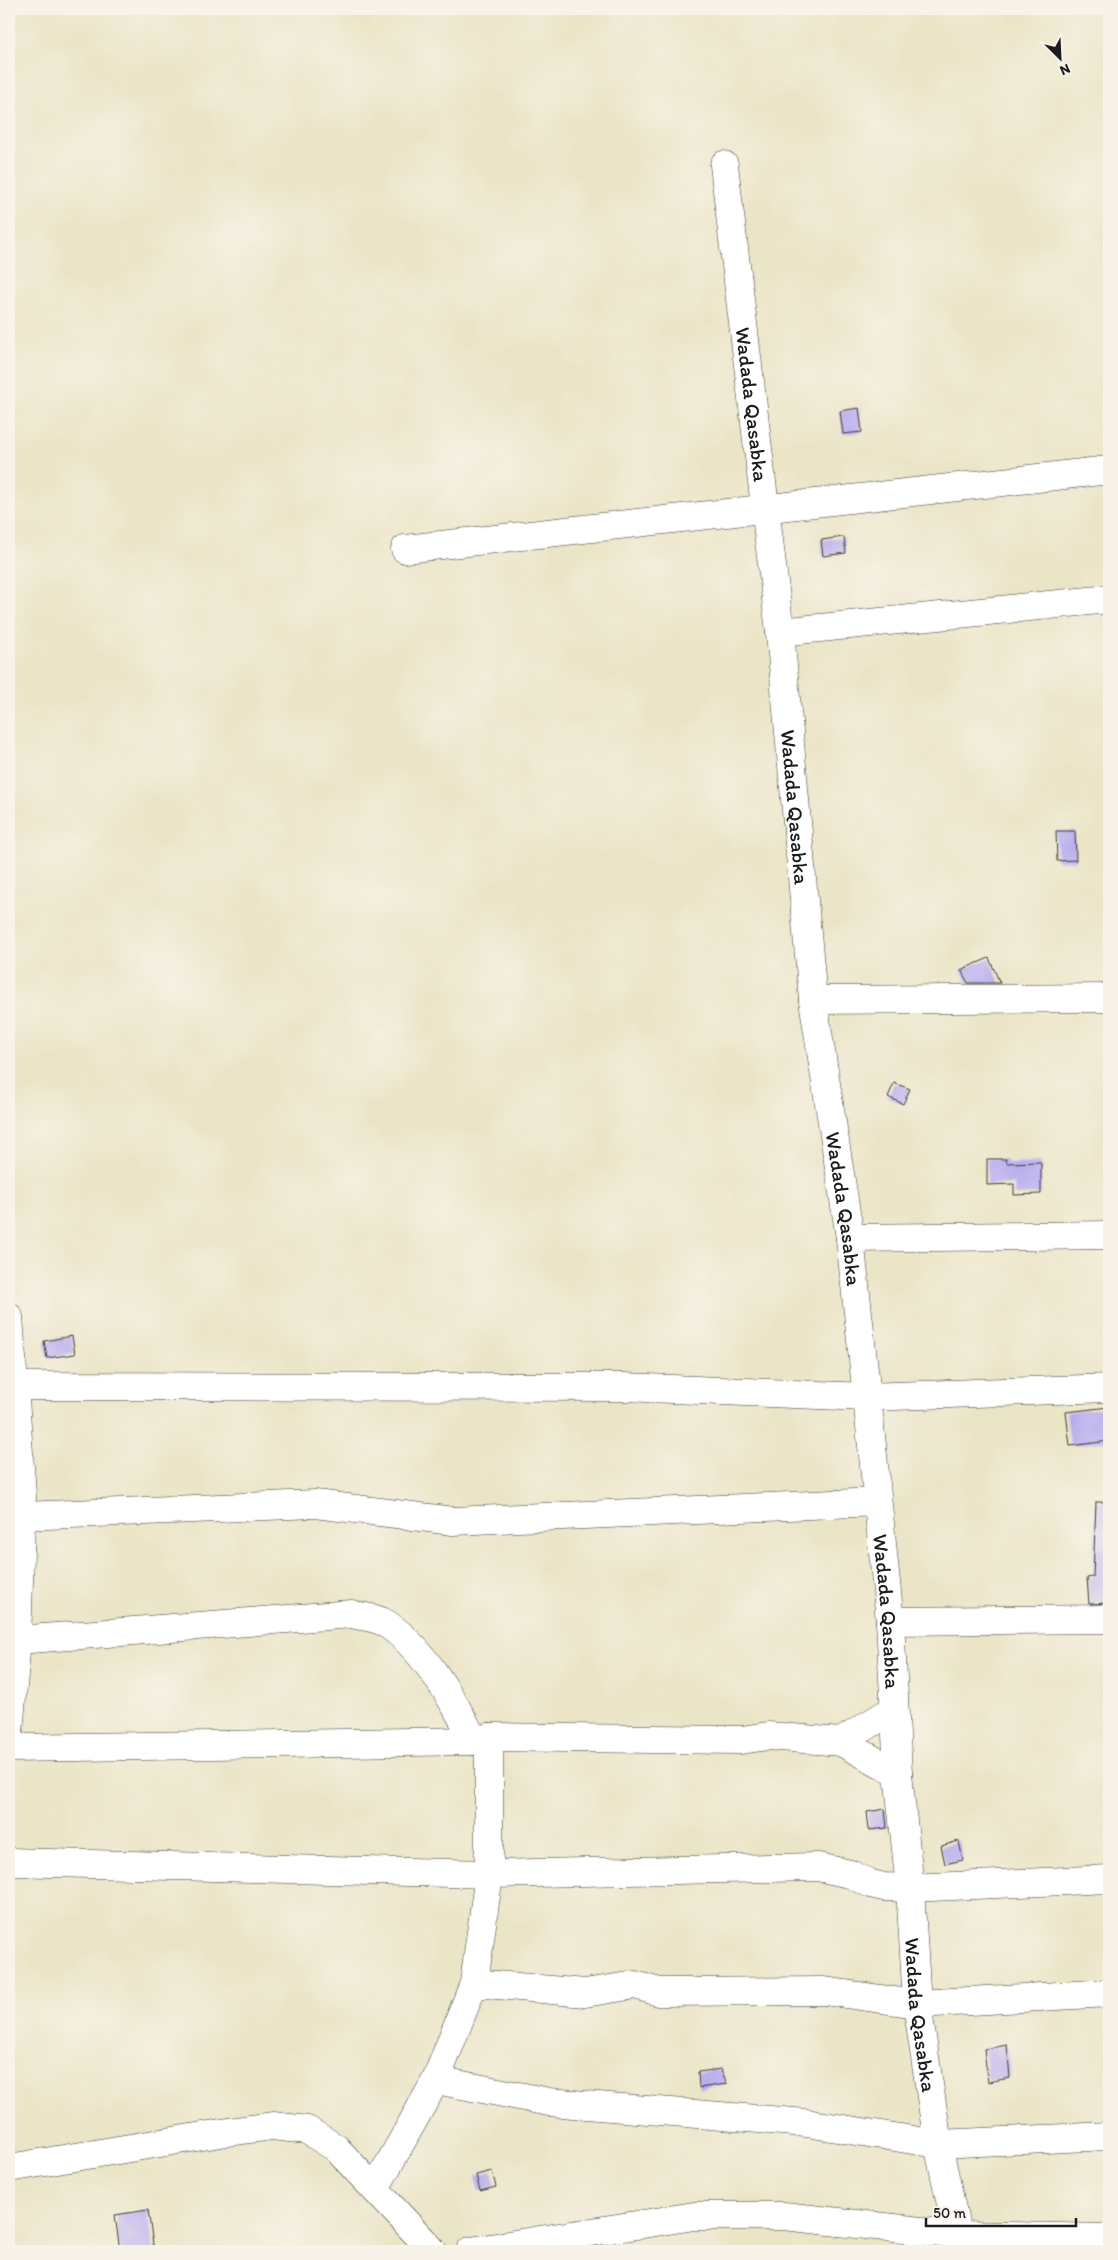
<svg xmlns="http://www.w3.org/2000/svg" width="1118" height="2260" viewBox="0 0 1118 2260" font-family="Itim,sans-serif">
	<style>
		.building { fill: #b5aaee }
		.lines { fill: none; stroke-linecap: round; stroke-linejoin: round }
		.minor-casing { stroke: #3b3a36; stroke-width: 29 }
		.minor { stroke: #fff; stroke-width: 28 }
		.labels { text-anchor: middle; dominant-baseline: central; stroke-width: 4; stroke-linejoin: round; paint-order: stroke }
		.street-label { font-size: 21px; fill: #1c1c1c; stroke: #f7f3e8 }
	</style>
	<rect width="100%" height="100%" fill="#f7f3e8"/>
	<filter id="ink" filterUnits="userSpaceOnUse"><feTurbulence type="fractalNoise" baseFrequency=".02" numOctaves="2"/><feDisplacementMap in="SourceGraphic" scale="10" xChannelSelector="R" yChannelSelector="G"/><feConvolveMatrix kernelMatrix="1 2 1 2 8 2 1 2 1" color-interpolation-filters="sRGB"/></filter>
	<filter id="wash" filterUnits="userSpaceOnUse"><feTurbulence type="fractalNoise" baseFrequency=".0096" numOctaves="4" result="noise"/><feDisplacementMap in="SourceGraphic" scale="20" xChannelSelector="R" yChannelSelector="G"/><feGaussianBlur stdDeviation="1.12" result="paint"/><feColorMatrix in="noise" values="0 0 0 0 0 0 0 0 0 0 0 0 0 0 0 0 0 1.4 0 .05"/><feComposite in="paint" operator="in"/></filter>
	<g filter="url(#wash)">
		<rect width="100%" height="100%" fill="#ebe5c7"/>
		<g id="blocks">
			<path class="building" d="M859 408 862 432 843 434 840 411Z
				M844 537 846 553 823 556 821 540Z
				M1056 831H1075L1076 860 1057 861Z
				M989 958 1000 983H968L961 970Z
				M894 1083 910 1089 903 1104 888 1097Z
				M987 1159H1006L1007 1163 1041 1162V1194L1014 1195V1184L987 1185Z
				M72 1336 75 1354 47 1358 44 1341Z
				M1109 1407V1441L1070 1446 1066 1412Z
				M1096 1502H1109V1603L1089 1604 1087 1578 1093 1577Z
				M885 1809 887 1828 869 1830 867 1812Z
				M959 1841 963 1860 945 1864 941 1846Z
				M1007 2045 1010 2078 988 2082 984 2049Z
				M721 2069 727 2084 699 2088 698 2072Z
				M492 2171 496 2187 480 2191 476 2175Z
				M148 2210 154 2251H120L115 2215Z"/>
		</g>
	</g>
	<g filter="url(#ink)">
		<use href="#blocks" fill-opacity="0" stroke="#3b3a36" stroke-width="1"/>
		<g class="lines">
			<defs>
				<g id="minor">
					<path id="s1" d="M724 165 780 632 813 1000 850 1238 867 1397 890 1621 898 1773 910 1888 917 2004 938 2144 961 2251"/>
					<path d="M405 549 1109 470"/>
					<path d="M780 632 1109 599"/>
					<path d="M813 1000 1109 998"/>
					<path d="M850 1238 1109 1235"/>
					<path d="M9 1317 22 1494 17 1640 9 1732"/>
					<path d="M9 1386 623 1387 867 1397 1109 1388"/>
					<path d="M22 1516 315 1504 453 1521 877 1502"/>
					<path d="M890 1621 1109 1619"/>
					<path d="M9 1638 17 1640 352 1614C361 1617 376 1617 385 1623 422 1646 455 1702 474 1741L489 1737 741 1740 768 1736 841 1742 898 1773"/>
					<path d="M841 1742 894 1709"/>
					<path d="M9 1748 474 1741"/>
					<path d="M9 1862 489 1874 818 1867 850 1874 871 1884 884 1887 910 1888 1109 1879"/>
					<path d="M474 1983 585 1993 635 1985 659 1992 824 1991 917 2004 1109 1993"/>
					<path d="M436 2080 549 2102 806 2123 938 2144 1109 2136"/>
					<path d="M9 2168 221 2133 273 2126 307 2130 336 2148 433 2251"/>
					<path d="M375 2189 436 2080 474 1983 489 1874V1737"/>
					<path d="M470 2251 694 2216H784L958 2235 1109 2238"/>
				</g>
			</defs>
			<use href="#minor" class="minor-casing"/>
			<use href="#minor" class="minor"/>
		</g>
	</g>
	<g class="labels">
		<g class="street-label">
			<text stroke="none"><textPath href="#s1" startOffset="241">Wadada Qasabka</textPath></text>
			<text stroke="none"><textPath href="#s1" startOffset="646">Wadada Qasabka</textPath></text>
			<text stroke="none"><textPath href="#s1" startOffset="1051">Wadada Qasabka</textPath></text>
			<text stroke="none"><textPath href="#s1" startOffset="1456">Wadada Qasabka</textPath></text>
			<text stroke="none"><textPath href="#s1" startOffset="1861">Wadada Qasabka</textPath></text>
		</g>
	</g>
	<rect width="1118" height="2260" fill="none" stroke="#f7f3e8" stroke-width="30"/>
	<g transform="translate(1060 58) rotate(156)" stroke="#f7f3e8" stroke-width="4" paint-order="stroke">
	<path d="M0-4L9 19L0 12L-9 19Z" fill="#1c1c1c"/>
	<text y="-8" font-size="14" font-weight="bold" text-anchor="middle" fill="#1c1c1c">N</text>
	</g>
	<path d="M926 2218v8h150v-8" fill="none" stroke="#1c1c1c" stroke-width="2.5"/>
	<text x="933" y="2218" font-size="15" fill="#1c1c1c" stroke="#f7f3e8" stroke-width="4" paint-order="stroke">50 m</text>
</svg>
